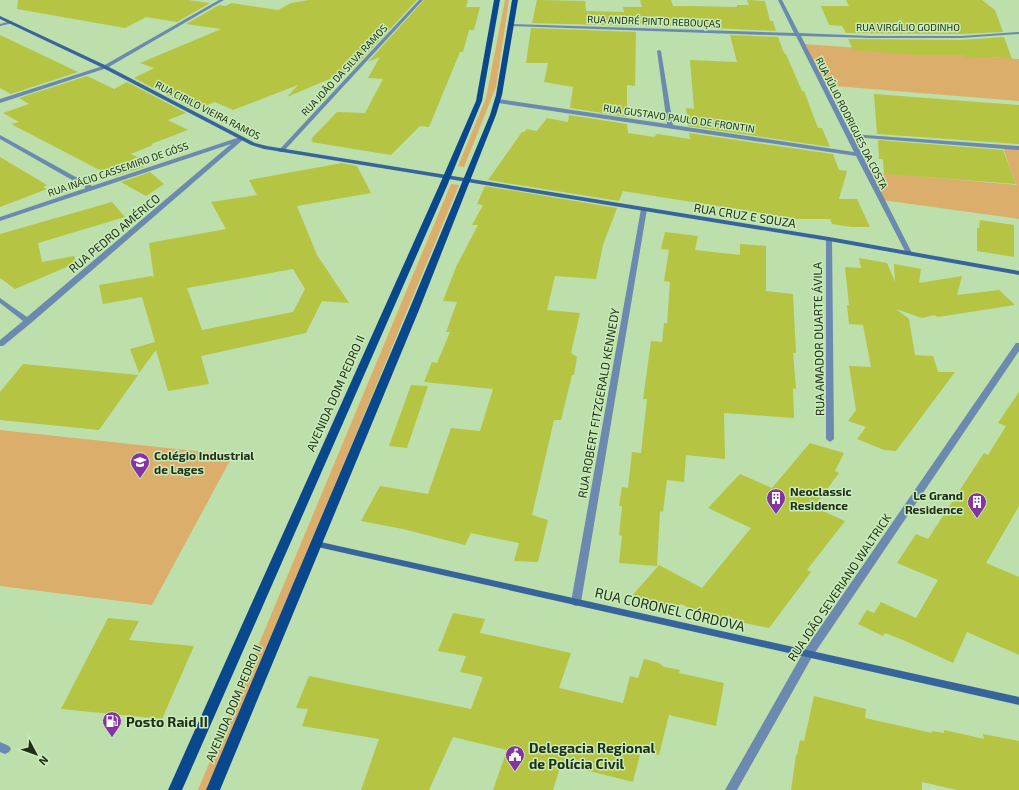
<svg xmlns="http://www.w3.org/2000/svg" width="1019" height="790" viewBox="0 0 1019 790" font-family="'Exo 2',sans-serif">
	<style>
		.green { fill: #dcae6b }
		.building { fill: #b5c442; fill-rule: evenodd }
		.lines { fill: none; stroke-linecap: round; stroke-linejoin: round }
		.street { fill: #6c89b0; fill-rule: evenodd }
		.secondary { fill: #38649c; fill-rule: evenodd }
		.primary { fill: #0a488d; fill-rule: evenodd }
		.labels { text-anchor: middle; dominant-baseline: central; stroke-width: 3; stroke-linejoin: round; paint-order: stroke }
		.far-street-label { font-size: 10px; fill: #212e1a; stroke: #c9edb9 }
		.street-label { font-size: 12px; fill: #212e1a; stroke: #c9edb9 }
		.poi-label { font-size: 12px; font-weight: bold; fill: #212e1a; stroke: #c9edb9; text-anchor: start }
		.near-street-label { font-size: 14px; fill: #212e1a; stroke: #c9edb9 }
		.near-poi-label { font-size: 14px; font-weight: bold; fill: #212e1a; stroke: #c9edb9; text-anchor: start }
	</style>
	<rect width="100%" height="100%" fill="#bcdfac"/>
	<path class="green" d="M505 0H509L496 87 464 167 458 166 486 98Z
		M802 44 1019 59V101L823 85Z
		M1003 147 1019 148V219L882 200 867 172 1017 185 1011 171Z
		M451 184 459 185 209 790H198Z
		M0 430 233 455 152 605 0 586Z"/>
	<path class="building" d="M18 0H188L210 3 177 22 146 17 125 28 17 9Z
		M309 0H417L353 69 287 97 298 85 233 110 215 102 195 110 134 78 154 68 140 63 221 29 186 24 219 5 226 6 231 3 278 10 291 3Z
		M424 0H468L466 7H480L474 30H469L463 52H460L429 127 420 126 391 155 311 142 313 140 311 139 337 112 365 113 383 79 368 78 380 57 368 62Z
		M537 0 585 1 586 11 624 12 623 7H642L640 0H671L673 6H689L737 7V5H749L747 0 765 1 770 21H773L776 31 673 26 636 25V26L532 23Z
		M846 0H982L995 10 1003 32 961 34 846 33 842 26 829 25 821 6H849Z
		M531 28 636 32 635 86 627 85V117L570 108 573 87 544 82 548 63H526Z
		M0 35 78 72 11 94 0 88Z
		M730 35 778 37 784 53 786 54 802 91H804L818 128H822L830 147 688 126 686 108 694 109 690 60 737 62Z
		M1004 37 1012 59 992 57 966 58 963 55H917L853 50 848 39 961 40Z
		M87 76 114 89 127 82 186 113 168 120 188 130 151 144 153 145 131 154 149 163 142 165 144 167 113 177 11 124 19 122 3 113 29 104 19 98Z
		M874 94 1019 105V144L877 134Z
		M569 115 627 124 628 133 654 137 657 134 690 139 689 133 833 154 839 170 847 171 839 199H857L870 227H851L832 224 830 219H797L773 215 623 191 619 201 488 180 522 132H524L527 129 537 131 547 118 568 122Z
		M878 140 1003 150 1016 184 884 174 883 159H879Z
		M0 157 47 185 43 187 47 189 0 207Z
		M342 163 357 166 371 193 297 206 317 255 349 303 322 301 306 333 201 356 209 384 168 391 156 350 139 373 130 349 155 342 142 297 103 304 99 285 152 276 154 278 149 243 226 229 211 202 257 195 249 180ZM293 269 305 289 293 312 202 330 187 288Z
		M150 172 164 184 146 196 121 182Z
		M485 186 617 208 603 245 596 279 555 276 547 310 580 313 571 353 577 357 574 375H572L561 420H554L532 515 548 520 538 562 514 561 519 543 471 533 465 545 403 529 361 521 380 486 428 494 451 428 480 431 493 389 424 382 432 362 437 363 450 332H446L457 302 443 301 456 267 478 225H472L483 205 477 204Z
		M112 202 125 217 38 243 42 262 74 256 76 263 15 289 0 278V234Z
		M980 220 1014 225V257L977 251V228H979Z
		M665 232 698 236 695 250 740 255V244L766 246V291L793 294 796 353H793L796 389 793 388 794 418 724 413 725 459 686 455 684 482 667 480 663 512 660 511 657 566 619 563 622 536 619 535 622 506H619L622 487 628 488 632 452 641 453 647 399H643L651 341 662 342 664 323H667L670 282 664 281 669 250 661 249Z
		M859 258 887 263 895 282 894 264 921 269 919 283 962 276 957 295 999 290 1015 305 938 317 934 315 922 318 896 309 909 319 915 355 933 356 938 372H955L896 451 884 450 857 439 866 427 848 421 856 410 849 366 871 367 863 325 849 324 847 305H849L845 267 861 268Z
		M23 364 138 375 99 430 0 420V392Z
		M411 385 428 386 407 448 389 446Z
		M1019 392V506L986 563 1019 577V655L967 632 953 663 903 640 885 633 883 636 858 624 867 610 874 613 881 602 916 618 938 580 897 563 916 534 928 539 984 453 988 455 1006 426 998 423Z
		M810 443 844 453 835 471 839 473 814 507 845 521 807 570 811 572 769 628 740 622 728 615 723 621 710 615 708 617 681 604 675 610 630 598 659 565 702 588 751 528 708 508 740 474 772 488Z
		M453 613 485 619 480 633 571 653 559 688 623 703 630 676 638 678 644 659 659 663 664 667 680 670 679 673 724 683 716 726 669 715 659 755 641 751 633 782 561 764 553 790H493L507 750 453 737 429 790H361L379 739 302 726 308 709 296 708 309 676 471 709 483 677 460 672 466 656 438 651Z
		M108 618 139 621 129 640 194 646 162 719 61 709Z
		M814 696 866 709 865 718 932 733V731L944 733V730L984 739 983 734 1019 741V790H957L922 782V790H791L796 755H797L800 740 804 741Z"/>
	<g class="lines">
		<path class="street" d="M219 0H224L107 68 0 103V99L103 66Z
			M419 0H423L283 152H279V150Z
			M778 0H782L799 33 871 36H961L1019 32V34L961 38H871L801 36 851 134 1019 146V150L853 137 912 253 911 254H907L906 253 856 156 498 103 495 101 498 99 667 124 657 51 659 50 661 51 673 125 854 152 796 36 511 26 509 25 511 24 794 33Z
			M11 21 13 22V23L0 26V24Z
			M0 135 92 186 240 137 245 138 31 323 3 346H0V340L23 321 0 303V298L27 317 231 144 0 221V217L86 188 0 139Z
			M644 207 647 209 581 602 579 605 576 606 573 605 571 602 641 209Z
			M829 237 832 239 834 439 830 442 826 439V239Z
			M1016 343H1019V351L812 657 737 790H725L804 651Z
			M0 742 9 746 11 749 9 752 5 754 0 752Z"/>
		<path class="secondary" d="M0 16 107 66 255 143 267 146 829 237 1019 271V275L829 241 264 149 251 145 103 68 0 19Z
			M316 541 1019 697V705L313 546 311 544 313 542Z"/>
		<path class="primary" d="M494 0H500L482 101 447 186 182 790H168L439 186 476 101Z
			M512 0H518L502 95 496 115 419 310 220 790H206L409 310 490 115 496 95Z"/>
	</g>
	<defs>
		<symbol id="school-pin" viewBox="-11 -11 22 30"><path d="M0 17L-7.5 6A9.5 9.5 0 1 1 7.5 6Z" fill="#8533a2" stroke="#c9edb9"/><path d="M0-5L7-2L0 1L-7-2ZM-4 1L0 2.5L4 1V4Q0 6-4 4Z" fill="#fff"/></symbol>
		<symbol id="building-pin" viewBox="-11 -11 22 30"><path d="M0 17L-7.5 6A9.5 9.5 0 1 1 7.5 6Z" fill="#8533a2" stroke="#c9edb9"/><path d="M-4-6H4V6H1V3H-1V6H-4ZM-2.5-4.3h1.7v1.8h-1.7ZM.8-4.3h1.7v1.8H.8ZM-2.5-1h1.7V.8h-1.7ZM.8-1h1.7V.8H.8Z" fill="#fff"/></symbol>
		<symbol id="fuel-pin" viewBox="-11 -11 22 30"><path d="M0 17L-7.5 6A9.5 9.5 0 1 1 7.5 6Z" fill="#8533a2" stroke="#c9edb9"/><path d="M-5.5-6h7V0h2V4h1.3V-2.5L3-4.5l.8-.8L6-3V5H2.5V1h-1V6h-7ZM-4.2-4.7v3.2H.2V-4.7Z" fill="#fff"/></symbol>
		<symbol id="civic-pin" viewBox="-11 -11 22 30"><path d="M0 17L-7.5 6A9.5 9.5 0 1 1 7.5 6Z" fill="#8533a2" stroke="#c9edb9"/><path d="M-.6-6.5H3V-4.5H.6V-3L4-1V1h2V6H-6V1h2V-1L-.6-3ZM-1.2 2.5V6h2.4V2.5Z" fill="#fff"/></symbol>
	</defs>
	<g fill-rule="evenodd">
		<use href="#school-pin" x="129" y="451" width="22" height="30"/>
		<use href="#building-pin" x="765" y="487" width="22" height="30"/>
		<use href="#building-pin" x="966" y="491" width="22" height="30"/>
		<use href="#fuel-pin" x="101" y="710" width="22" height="30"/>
		<use href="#civic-pin" x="504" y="744" width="22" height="30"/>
	</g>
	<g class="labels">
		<g class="far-street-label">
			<text transform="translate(654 21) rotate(2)">RUA ANDRÉ PINTO REBOUÇAS</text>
			<text x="908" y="27">RUA VIRGÍLIO GODINHO</text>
			<text transform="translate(344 70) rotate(-47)">RUA JOÃO DA SILVA RAMOS</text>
			<text transform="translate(208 110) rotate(27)">RUA CIRILO VIEIRA RAMOS</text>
			<text transform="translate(679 118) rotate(8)">RUA GUSTAVO PAULO DE FRONTIN</text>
			<text transform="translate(852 123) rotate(63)">RUA JÚLIO RODRIGUES DA COSTA</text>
			<text transform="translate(118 169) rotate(-19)">RUA INÁCIO CASSEMIRO DE GÓSS</text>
		</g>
		<g class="street-label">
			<text transform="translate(745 215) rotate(9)">RUA CRUZ E SOUZA</text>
			<text transform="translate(114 233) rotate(-40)">RUA PEDRO AMÉRICO</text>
			<text transform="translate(818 339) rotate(-91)">RUA AMADOR DUARTE ÁVILA</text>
			<text transform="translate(335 393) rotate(-66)">AVENIDA DOM PEDRO II</text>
			<text transform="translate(598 403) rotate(-80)">RUA ROBERT FITZGERALD KENNEDY</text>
			<text transform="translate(839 587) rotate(-56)">RUA JOÃO SEVERIANO WALTRICK</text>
			<text transform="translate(233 703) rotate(-67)">AVENIDA DOM PEDRO II</text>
		</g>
		<g class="poi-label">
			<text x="154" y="455">Colégio Industrial<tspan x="154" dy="14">de Lages</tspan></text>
			<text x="790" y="491">Neoclassic<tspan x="790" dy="14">Residence</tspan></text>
			<text x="963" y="495" text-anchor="end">Le Grand<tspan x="963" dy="14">Residence</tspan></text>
		</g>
		<g class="near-street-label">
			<text transform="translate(670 609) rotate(13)">RUA CORONEL CÓRDOVA</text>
		</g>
		<g class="near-poi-label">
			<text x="126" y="721">Posto Raid II</text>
			<text x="529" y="747">Delegacia Regional<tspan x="529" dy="16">de Polícia Civil</tspan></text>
		</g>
	</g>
	<g transform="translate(36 754) rotate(131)" stroke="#c9edb9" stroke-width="3" paint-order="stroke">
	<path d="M0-3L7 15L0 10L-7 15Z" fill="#212e1a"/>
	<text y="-6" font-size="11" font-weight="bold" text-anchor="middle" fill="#212e1a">N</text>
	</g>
</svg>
